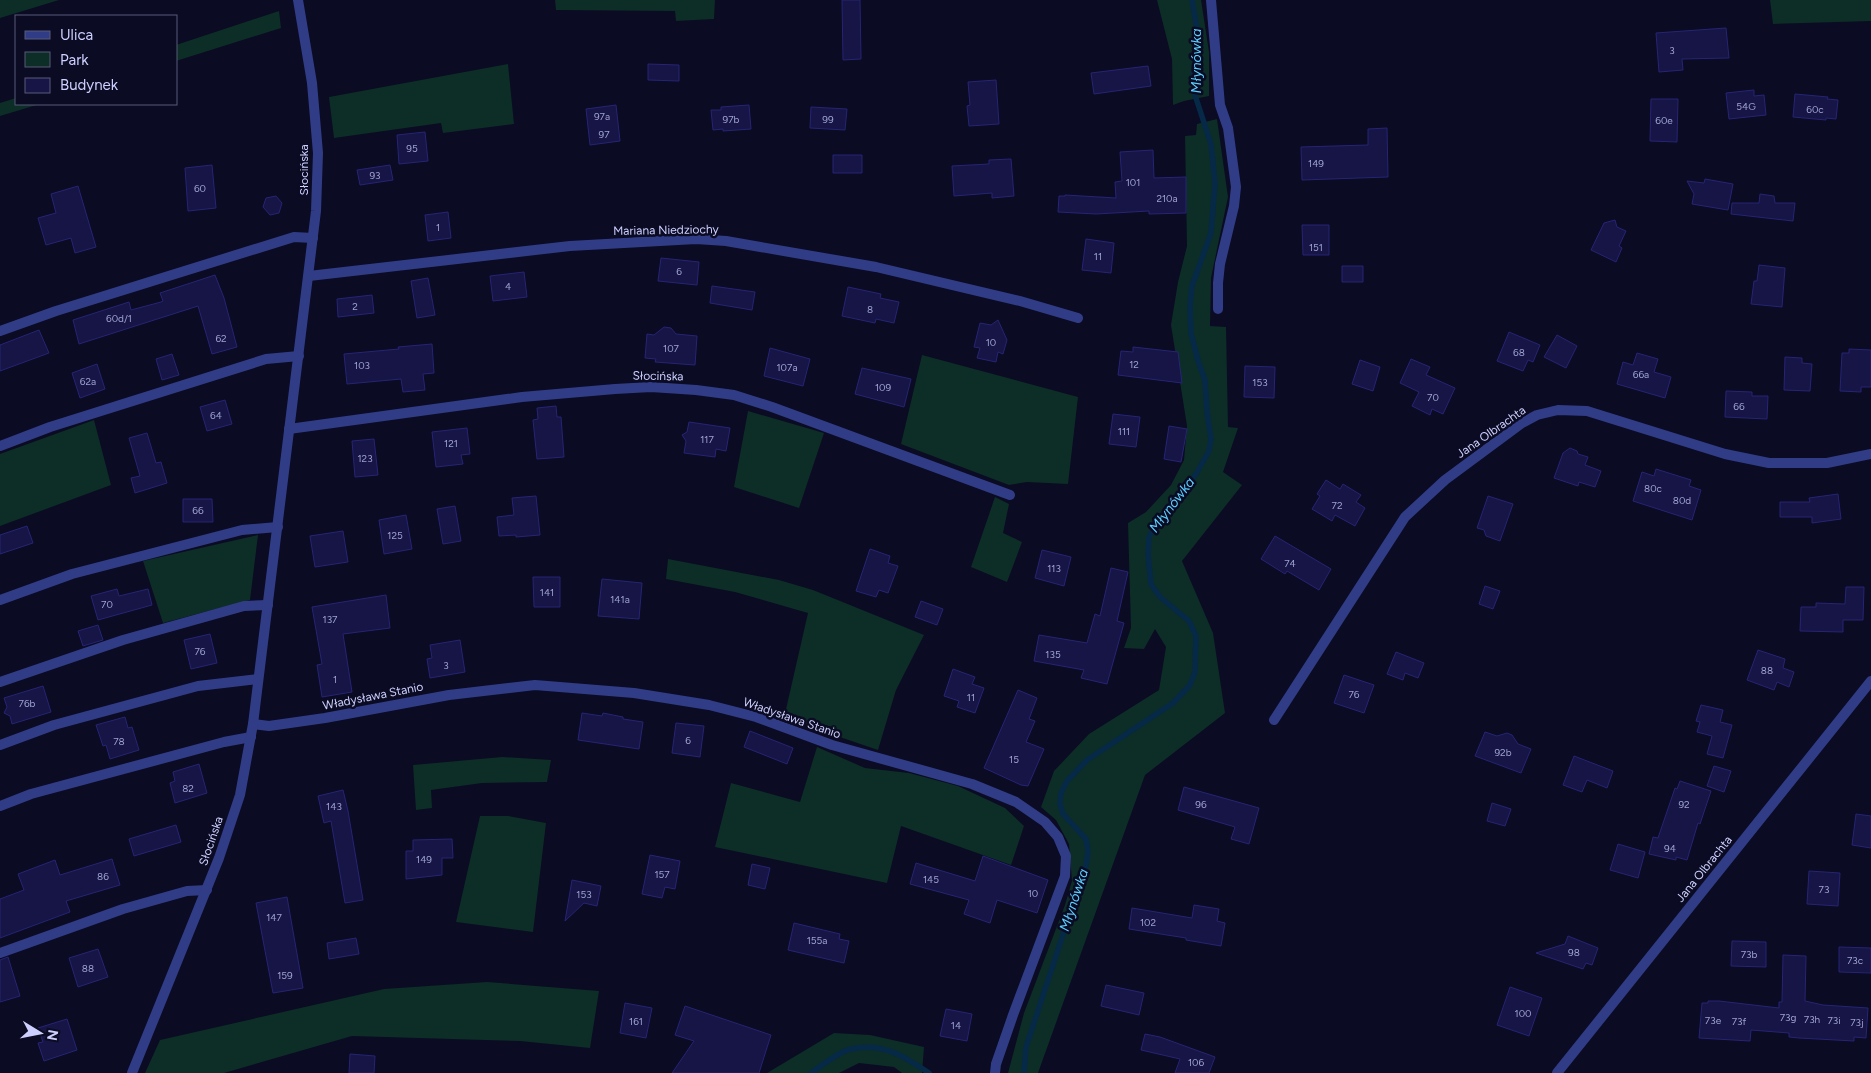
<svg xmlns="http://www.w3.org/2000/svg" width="1871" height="1073" viewBox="0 0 1871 1073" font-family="Figtree,sans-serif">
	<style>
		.green { fill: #0d2d27 }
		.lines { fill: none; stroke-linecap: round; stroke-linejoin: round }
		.stream { stroke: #062947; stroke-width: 5.5 }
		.building { fill: #161546; stroke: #262475 }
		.minor { stroke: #313c87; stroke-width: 10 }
		.tertiary { stroke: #313c87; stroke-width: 10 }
		.labels { text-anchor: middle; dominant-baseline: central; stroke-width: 5; stroke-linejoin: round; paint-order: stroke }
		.number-label { font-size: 10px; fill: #9fa1d1 }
		.street-label { font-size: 12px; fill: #cdd0ff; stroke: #0b0b23 }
		.water-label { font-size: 14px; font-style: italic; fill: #5bcfff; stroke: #0b0b23 }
	</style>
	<rect width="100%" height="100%" fill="#0b0b23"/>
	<path class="green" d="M0 0H59L0 18Z
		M555 0H715L714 19 676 21 675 11 556 10Z
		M1157 0H1201L1209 52V96L1184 101 1173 105 1172 59Z
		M1770 0H1871V21L1773 24Z
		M279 11 281 28 176 61V45Z
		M508 64 514 124 443 133 441 123 334 138 329 97Z
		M16 98V104H40L0 116V103Z
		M1217 119 1228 197 1211 278 1210 326 1226 327 1228 427 1238 428 1223 472 1242 485 1182 561 1213 633 1225 713 1145 775 1038 1073H1008L1024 1013 1065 905 1072 881 1069 844 1056 820 1041 807 1054 771 1089 734 1159 690 1166 647 1155 629 1144 649 1124 648 1131 628 1128 523 1146 512 1171 485 1184 460 1187 426 1171 325 1178 282 1187 246 1185 136 1196 135 1197 124Z
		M922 355 1078 397 1068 484 1027 482 1009 485 901 444Z
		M748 411 824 433 799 508 734 487Z
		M94 420 111 485 0 526V454Z
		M995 497 1009 504 1003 533 1022 542 1007 582 971 567Z
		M258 535 250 600 163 623 143 561Z
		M668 559 779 580 813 590 924 635 896 690 878 750 784 718 808 613 735 592 666 579Z
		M817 747 865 768 909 773 958 786 1005 808 1024 826 1011 865 901 826 887 883 715 847 731 783 800 802Z
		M502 757 551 760 547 782 482 783 431 790 432 808 416 810 413 765Z
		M480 816H508L546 823 533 932 456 922Z
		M487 982 599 991 590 1048 520 1041 352 1036 224 1073H145L160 1040 384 989Z
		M834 1033 870 1035 924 1047 922 1073H902L894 1067 859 1063 839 1073H767Z"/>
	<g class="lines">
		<path class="stream" d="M811 1073C821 1066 838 1052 851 1049 882 1042 904 1056 929 1073
			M1024 1073 1026 1047 1086 865 1088 852 1086 839 1063 814 1060 804 1061 793 1067 781 1087 760 1173 703 1190 685 1195 672 1196 636 1189 621 1160 597 1151 584 1148 555 1149 537 1159 519 1196 474 1209 451 1211 439 1207 412 1205 380 1198 361 1191 333 1190 306 1192 286 1211 233 1215 183 1211 144 1195 95 1193 75 1197 52V29L1192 0"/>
	</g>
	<path class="building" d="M842 0H860L861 59 843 60Z
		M1726 28 1729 58 1682 59 1683 70 1659 72 1656 33Z
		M648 64 679 65V81L648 80Z
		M1148 66 1151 86 1094 94 1091 73Z
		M996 80 999 124 969 126 967 106 970 105 968 82Z
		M1754 90V96L1764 95 1766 115 1729 119 1726 93Z
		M1795 94 1828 97 1827 99 1838 100 1836 119 1826 118V120L1793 117Z
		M1651 99H1678L1677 142 1650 141Z
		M616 105 620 141 590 145 586 109Z
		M749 105 751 129 723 131V129L713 130 711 110H721V107Z
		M811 107 847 109 845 130 810 128Z
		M1387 128 1388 177 1302 180 1301 147 1368 145V129Z
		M425 132 428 161 399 164 397 135Z
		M1153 150 1154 178 1186 177V213L1149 214V211L1096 214 1058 212 1059 196H1065V195L1116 198 1115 182 1122 181 1120 152Z
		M833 155H862V173H833Z
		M1011 159 1014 196 992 198V193L954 196 952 166 989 164V160Z
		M212 165 216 208 188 211 185 168Z
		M390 165 393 180 360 185 357 170Z
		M1705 179 1733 184 1728 210 1692 204 1694 194 1687 181 1704 183Z
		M78 186 96 247 75 253 71 238 46 245 38 218 56 213 51 194Z
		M1760 194 1774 196 1775 203H1795L1793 221 1731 214 1732 203H1759Z
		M276 196 282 203 279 213 270 215 263 207 266 198Z
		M448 212 451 238 428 241 425 215Z
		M1615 220 1617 227 1626 231 1619 246 1622 248 1616 262 1591 250 1604 223Z
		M1302 225H1329V255H1303Z
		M1086 239 1114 243 1111 273 1082 270Z
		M661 258 699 262 697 285 658 281Z
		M1759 265 1785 268 1782 307 1751 304 1754 281H1757Z
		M1342 266H1363V282H1342Z
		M524 272 527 297 493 301 490 276Z
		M215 275 224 298 237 347 212 354 198 306 79 344 73 320 129 302 131 310 161 302 163 301 160 293Z
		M428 278 435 315 417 318 411 281Z
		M712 286 755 292 752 310 710 303Z
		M848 287 881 294 880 298 899 302 894 323 876 319 875 323 842 316Z
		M372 295 374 313 338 317 337 299Z
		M998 320 1007 340 1003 354 998 352 996 362 977 358 980 348 974 347 980 323 991 325Z
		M664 327 671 328 676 334 697 336 695 365 655 362 656 359 645 358 647 334 654 335Z
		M39 330 49 353 0 371V345Z
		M1509 332 1540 345 1533 362 1528 360 1523 371 1497 361Z
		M1557 335 1577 346 1566 368 1544 357Z
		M432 344 434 373 423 374 425 390 403 392 401 379 347 384 344 354 399 349 398 347Z
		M1133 347 1178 352 1182 383 1118 375 1121 351 1133 352Z
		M770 348 810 359 803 386 764 376Z
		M1849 349 1871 350V387H1861V392L1840 391 1842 353H1849Z
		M1637 353 1658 359 1654 372 1671 377 1665 398 1617 384 1623 362 1633 365Z
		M172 354 179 375 162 380 156 359Z
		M1785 357 1802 358V363L1812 364 1810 391 1784 390Z
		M1411 359 1430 367 1426 375 1455 388 1443 414 1432 409 1430 415 1412 406 1419 392 1400 383Z
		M1360 360 1380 367 1373 391 1352 384Z
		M97 364 105 389 80 398 72 373Z
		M1245 366 1275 367 1274 398 1244 397Z
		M862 368 911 379 904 407 855 394Z
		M1726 391 1752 392V396H1768L1767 419 1725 417Z
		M225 400 232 424 207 431 200 407Z
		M556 406 557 417H561L564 457 537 459 533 420 538 419 537 408Z
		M1113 414 1140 417 1136 447 1109 444Z
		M689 422 730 428 726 451 716 449 715 457 684 453 686 441 682 435 687 432Z
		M1169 426 1187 429 1181 462 1164 459Z
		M467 428 470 454 461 455 463 464 436 467 432 432Z
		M147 433 156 463 161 462 167 483 135 493 131 478 140 476 129 438Z
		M374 439 378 475 355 477 352 441Z
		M1570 448 1577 451 1578 454 1588 457 1585 465 1601 471 1595 487 1579 482 1578 486 1554 478 1563 453Z
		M1656 469 1691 480 1689 486 1701 490 1692 520 1633 501 1642 472 1654 476Z
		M1326 480 1340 489 1343 484 1361 495 1356 502 1365 508 1355 526 1335 515 1332 521 1312 509 1320 496 1317 494Z
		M1838 494 1841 519 1812 523V517H1780V502H1810L1809 498Z
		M536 496 540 535 516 537V535L499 536 497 517 514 515 512 498Z
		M1488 496 1513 504 1500 541 1486 536 1484 530 1477 528Z
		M183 499H212L213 522H183Z
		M455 506 461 541 443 544 437 509Z
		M406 515 412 549 384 554 379 520Z
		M27 526 33 543 0 554V535Z
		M343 531 348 562 315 567 310 536Z
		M1275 536 1331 569 1319 590 1287 571 1285 574 1261 559Z
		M870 549 890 556 888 563 898 566 888 593 879 590 876 597 856 591Z
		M1042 550 1071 557 1064 586 1035 578Z
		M1111 568 1128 572 1117 621 1124 623 1107 684 1081 678 1084 670 1034 661 1039 635 1087 643 1095 614 1100 616Z
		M533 577H560V607H534Z
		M602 579 642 583 639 619 598 616Z
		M1485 586 1500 591 1493 609 1479 604Z
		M1846 587H1864L1863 620H1843V632L1800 631 1801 607H1816V603L1845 604Z
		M117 589 119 596 148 589 152 605 98 620 91 596Z
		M386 595 390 628 343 634 352 692 322 697 317 665 322 664 312 607Z
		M921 601 943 609 937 625 915 617Z
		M98 625 103 640 83 646 78 631Z
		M210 634 217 663 191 669 184 640Z
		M460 640 465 672 430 678 427 659 432 658 430 645Z
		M1758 650 1785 659 1783 668 1794 672 1789 687 1777 682 1774 690 1747 680Z
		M1396 652 1424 663 1418 678 1405 673 1403 680 1387 674Z
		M953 669 975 677 972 684 984 688 975 713 957 707 959 701 944 696Z
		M1344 675 1374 685 1364 713 1334 703Z
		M43 686 51 712 12 724 10 716 4 713 7 707 4 698Z
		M1018 690 1037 698 1029 719 1035 721 1026 742 1044 749 1028 786 1021 785 984 768Z
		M1701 705 1723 710 1720 722 1732 725 1723 758 1707 754 1712 736 1697 732 1700 722 1696 721Z
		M582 713 602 716 603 713 623 717V719L643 722 639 749 578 740Z
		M125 717 128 728 132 727 139 750 110 759 106 745 103 746 96 725Z
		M676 723 704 726 700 757 672 753Z
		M750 731 793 748 787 764 744 747Z
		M1485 732 1497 736 1507 733 1512 735 1518 744 1531 749 1521 773 1475 756Z
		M1574 756 1613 771 1607 788 1587 780 1582 792 1563 785Z
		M199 764 207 793 175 803 170 783 175 781 173 772Z
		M1714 766 1731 771 1724 792 1707 786Z
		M1680 781 1711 791 1700 824 1698 823 1687 860 1676 857V860L1649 854 1653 837 1658 838 1675 788 1677 789Z
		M1184 787 1259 808 1249 844 1231 839 1235 827 1178 810Z
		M343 790 348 811 363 900 345 903 331 821 324 823 318 796Z
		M1492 803 1511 809 1505 826 1487 821Z
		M1856 814 1871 816V848L1852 845Z
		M176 825 181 842 134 856 129 839Z
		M452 839 453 858H442V875L406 879V851H413V840Z
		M1618 844 1645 852 1638 878 1610 870Z
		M650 855 680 861 675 889 665 887 662 898 642 894Z
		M983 856 1048 880 1037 913 997 900 990 923 964 914 969 900 910 884 916 863 975 881Z
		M112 859 120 885 66 901 70 912 0 938V899L24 890 18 874 55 860 60 875Z
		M752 864 770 868 765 889 748 885Z
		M1809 871 1840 873 1838 906 1807 904Z
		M572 880 601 886 597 906 584 903 565 921Z
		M287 897 303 988 273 993 256 903Z
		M1194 905 1219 909 1217 921 1225 923 1221 946 1186 940V938L1129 929 1132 908 1192 918Z
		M794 923 840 934 839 939 849 941 844 963 788 950Z
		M1568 936 1598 948 1592 965 1586 963 1583 969 1536 953 1565 944Z
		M356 938 359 954 329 959 327 943Z
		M1732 941 1766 942V967L1731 966Z
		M1839 947 1871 948V973L1839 972Z
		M98 949 108 977 78 987 69 958Z
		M1783 955 1806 956 1805 1001 1823 1005 1868 1008 1866 1038 1854 1037V1041L1799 1038 1789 1037V1033L1751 1030 1750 1041 1699 1038 1702 1003H1708V1001H1719L1779 1008V1002H1782Z
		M8 957 20 996 0 1002V960Z
		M1106 985 1144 993 1139 1015 1101 1006Z
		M1510 987 1542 998 1529 1036 1497 1025Z
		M625 1003 652 1008 646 1038 620 1033Z
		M685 1006 771 1035 759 1073H672L694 1041 675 1035Z
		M946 1009 972 1014 967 1041 940 1036Z
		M67 1019 77 1050 44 1061 38 1043 43 1042 38 1028Z
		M1145 1034 1160 1037 1215 1057 1209 1073H1175L1180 1059 1141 1050Z
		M350 1054 375 1056 374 1073H349Z"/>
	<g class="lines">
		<path class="minor" d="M1211 0 1220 105 1228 128 1236 187 1234 206 1220 264 1218 283V309
			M309 276 570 246 696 239 726 241 876 267 1020 301 1078 318
			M0 331 56 311 294 237 313 238
			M289 429 522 397 615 389 651 387 696 390 734 395 772 407 1010 495
			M0 446 50 427 266 359 299 356
			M0 600 72 574 242 530 278 527
			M0 682 123 640 244 606 268 605
			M1274 720 1405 517 1445 480 1522 423 1537 415 1558 410 1587 411 1725 454 1769 463H1827L1871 454
			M253 724 269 726 325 718 449 695 535 685 634 693 709 705 756 717 832 745 972 784 1016 802 1045 822 1058 837 1066 856 1065 876 1013 1015 996 1064 995 1073
			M0 745 54 725 198 686 258 679
			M0 806 31 794 224 742 251 737
			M0 953 123 909 187 891 207 890"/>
		<path class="tertiary" d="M132 1073 219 858 240 795 253 724 316 211 318 153 312 83 298 0
			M1557 1073 1871 681"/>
	</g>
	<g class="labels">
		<g class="number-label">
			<text x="1672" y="50">3</text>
			<text x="1746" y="106">54G</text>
			<text x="1815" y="109">60c</text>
			<text x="602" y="116">97a</text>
			<text x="731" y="119">97b</text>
			<text x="828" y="119">99</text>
			<text x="1664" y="120">60e</text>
			<text x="604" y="134">97</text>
			<text x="412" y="148">95</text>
			<text x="1316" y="163">149</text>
			<text x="375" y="175">93</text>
			<text x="1133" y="182">101</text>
			<text x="200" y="188">60</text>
			<text x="1167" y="198">210a</text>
			<text x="438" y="227">1</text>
			<text x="1316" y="247">151</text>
			<text x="1098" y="256">11</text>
			<text x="679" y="271">6</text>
			<text x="508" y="286">4</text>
			<text x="355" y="306">2</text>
			<text x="870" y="309">8</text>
			<text x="119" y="318">60d/1</text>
			<text x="221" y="338">62</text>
			<text x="991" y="342">10</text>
			<text x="671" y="348">107</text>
			<text x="1519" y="352">68</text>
			<text x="1134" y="364">12</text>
			<text x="362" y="365">103</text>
			<text x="787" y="367">107a</text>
			<text x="1641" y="374">66a</text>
			<text x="88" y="381">62a</text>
			<text x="1260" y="382">153</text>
			<text x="883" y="387">109</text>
			<text x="1433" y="397">70</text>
			<text x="1739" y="406">66</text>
			<text x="216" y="415">64</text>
			<text x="1124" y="431">111</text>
			<text x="707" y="439">117</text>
			<text x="451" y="443">121</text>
			<text x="365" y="458">123</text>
			<text x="1653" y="488">80c</text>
			<text x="1682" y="500">80d</text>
			<text x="1337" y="505">72</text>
			<text x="198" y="510">66</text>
			<text x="395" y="535">125</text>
			<text x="1290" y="563">74</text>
			<text x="1054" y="568">113</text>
			<text x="547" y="592">141</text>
			<text x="620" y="599">141a</text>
			<text x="107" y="604">70</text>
			<text x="330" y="619">137</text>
			<text x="200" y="651">76</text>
			<text x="1053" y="654">135</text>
			<text x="446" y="665">3</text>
			<text x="1767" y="670">88</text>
			<text x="335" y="679">1</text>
			<text x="1354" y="694">76</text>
			<text x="971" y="697">11</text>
			<text x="27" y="703">76b</text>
			<text x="688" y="740">6</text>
			<text x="119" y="741">78</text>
			<text x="1503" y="752">92b</text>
			<text x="1014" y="759">15</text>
			<text x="188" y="788">82</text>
			<text x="1201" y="804">96</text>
			<text x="1684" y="804">92</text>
			<text x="334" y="806">143</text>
			<text x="1670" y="848">94</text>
			<text x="424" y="859">149</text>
			<text x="662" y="874">157</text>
			<text x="103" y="876">86</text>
			<text x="931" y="879">145</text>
			<text x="1824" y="889">73</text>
			<text x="1033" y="893">10</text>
			<text x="584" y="894">153</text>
			<text x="274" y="917">147</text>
			<text x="1148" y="922">102</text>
			<text x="817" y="940">155a</text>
			<text x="1574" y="952">98</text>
			<text x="1749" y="954">73b</text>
			<text x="1855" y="960">73c</text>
			<text x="88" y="968">88</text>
			<text x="285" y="975">159</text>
			<text x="1523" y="1013">100</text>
			<text x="1788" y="1017">73g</text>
			<text x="1812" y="1019">73h</text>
			<text x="1713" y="1020">73e</text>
			<text x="1834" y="1020">73i</text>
			<text x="636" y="1021">161</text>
			<text x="1739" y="1021">73f</text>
			<text x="1857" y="1022">73j</text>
			<text x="956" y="1025">14</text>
			<text x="1196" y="1062">106</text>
		</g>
		<g class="street-label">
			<text transform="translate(304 170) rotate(-90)">Słocińska</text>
			<text transform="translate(666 230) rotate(-1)">Mariana Niedziochy</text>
			<text transform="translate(658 376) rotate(1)">Słocińska</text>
			<text transform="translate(1491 432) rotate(-35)">Jana Olbrachta</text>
			<text transform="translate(373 696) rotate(-11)">Władysława Stanio</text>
			<text transform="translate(792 718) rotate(19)">Władysława Stanio</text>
			<text transform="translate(211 841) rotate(-71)">Słocińska</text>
			<text transform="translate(1704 869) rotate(-51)">Jana Olbrachta</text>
		</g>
		<g class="water-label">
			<text transform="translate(1196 61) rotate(-90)">Młynówka</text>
			<text transform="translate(1172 505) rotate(-53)">Młynówka</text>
			<text transform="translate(1074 900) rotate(-72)">Młynówka</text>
		</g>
	</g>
	<rect x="15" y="15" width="162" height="90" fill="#0b0b23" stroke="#595a7b"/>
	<rect x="25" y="31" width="25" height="8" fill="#313c87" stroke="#595a7b"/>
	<text x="60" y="40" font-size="15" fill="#cdd0ff">Ulica</text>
	<rect x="25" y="52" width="25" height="15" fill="#0d2d27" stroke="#595a7b"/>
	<text x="60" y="65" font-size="15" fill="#cdd0ff">Park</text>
	<rect x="25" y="78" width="25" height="15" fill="#161546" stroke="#595a7b"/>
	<text x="60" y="90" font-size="15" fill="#cdd0ff">Budynek</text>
	<g transform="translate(40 1033) rotate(100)" stroke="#0b0b23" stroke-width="4" paint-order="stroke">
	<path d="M0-4L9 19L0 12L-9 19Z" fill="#cdd0ff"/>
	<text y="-8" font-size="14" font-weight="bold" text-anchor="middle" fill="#cdd0ff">N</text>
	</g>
</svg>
